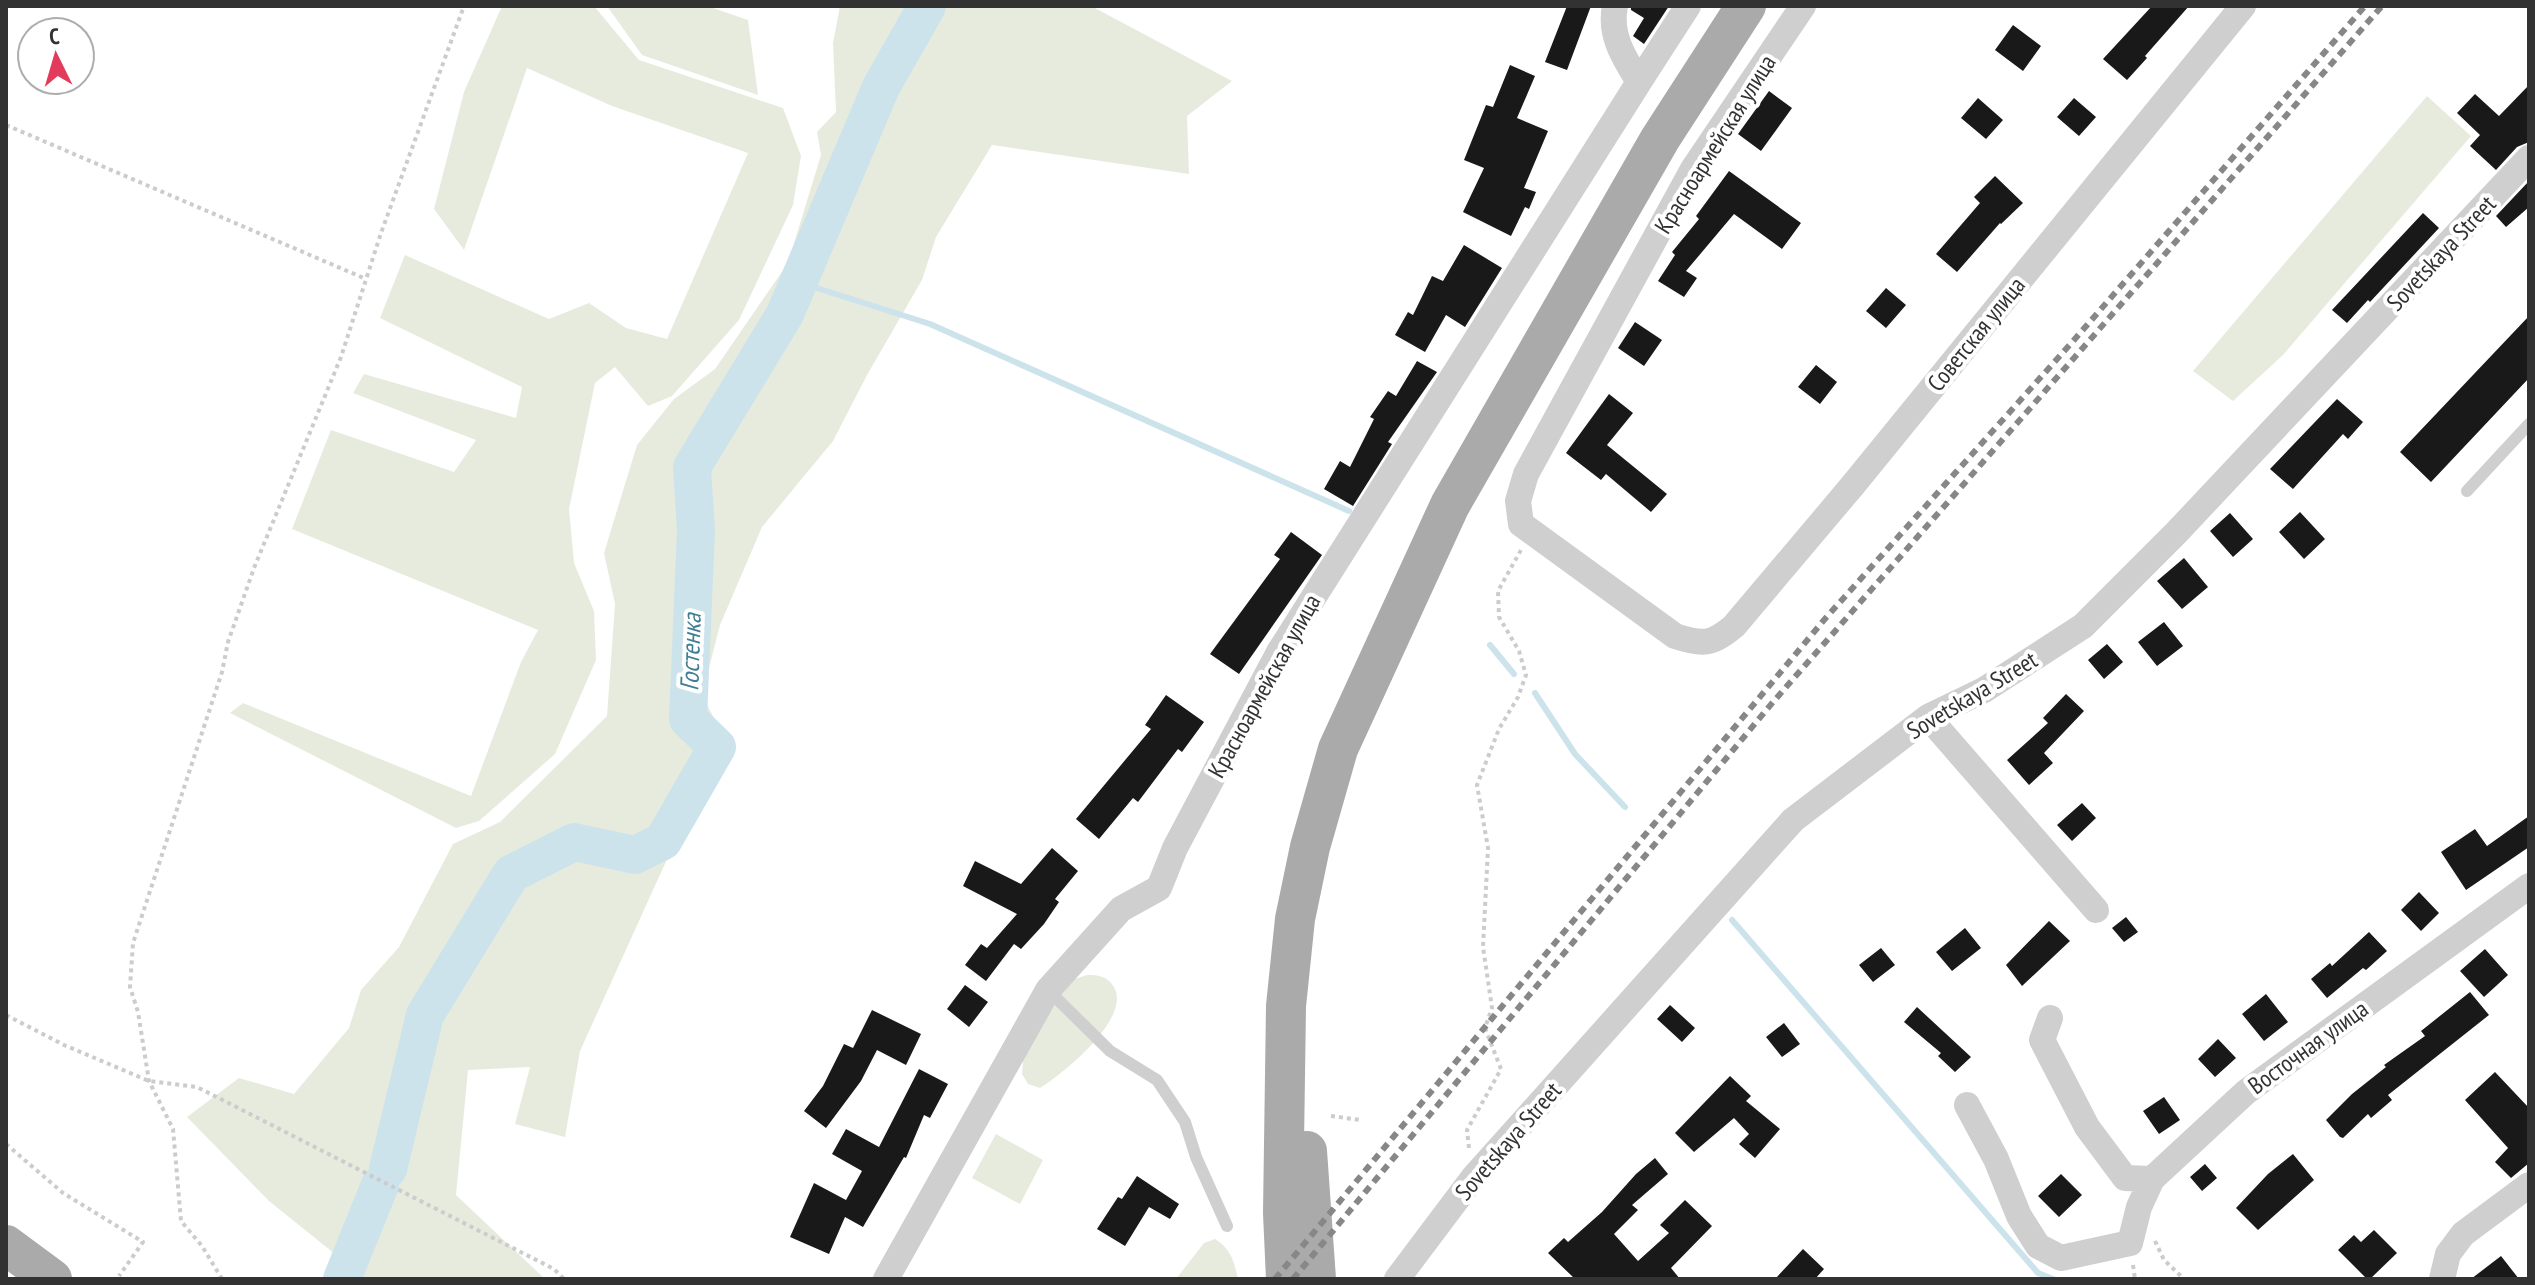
<svg xmlns="http://www.w3.org/2000/svg" width="2535" height="1285" viewBox="0 0 2535 1285" font-family="'PT Sans Narrow',sans-serif">
	<style>
		.green { fill: #e7ebde }
		.lines { fill: none; stroke-linecap: round; stroke-linejoin: round }
		.stream { stroke: #cce3eb; stroke-width: 6 }
		.river { stroke: #cce3eb; stroke-width: 38 }
		.building { fill: #191919 }
		.path { stroke: #ccc; stroke-width: 4; stroke-dasharray: 4 4; stroke-linecap: butt }
		.lane { stroke: #cfcfcf; stroke-width: 12 }
		.street { stroke: #cfcfcf; stroke-width: 26 }
		.primary { stroke: #aaa; stroke-width: 40 }
		.rail { stroke: #878787; stroke-width: 6; stroke-dasharray: 8 6; stroke-linecap: butt }
		.labels { text-anchor: middle; dominant-baseline: central; stroke-width: 8; stroke-linejoin: round; paint-order: stroke }
		.street-label { font-size: 24px; fill: #323232; stroke: #fff }
		.water-label { font-size: 26px; font-style: italic; fill: #407e94; stroke: #fff }
	</style>
	<rect width="100%" height="100%" fill="#fff"/>
	<path class="green" d="M502 6H594L639 60 783 108 801 156 793 205 739 320 672 396 648 406 615 367 595 383 569 509 574 563 594 611 596 660 555 754 479 821 456 828 230 713 243 703 471 796 521 662 538 630 292 529 331 430 454 472 476 440 353 393 364 374 516 418 522 387 380 318 405 255 549 319 589 303 626 328 667 339 748 153 612 106 527 68 464 250 434 209 464 92Z
		M607 6H713V8L748 20 758 95 642 55Z
		M840 6H1091L1232 81 1187 116 1189 174 992 145 936 237 922 280 867 375 833 441 762 527 720 625 702 695 730 749 683 824 580 1051 565 1137 515 1124 530 1067 468 1070 456 1195 545 1279H366L269 1201 187 1117 239 1078 294 1094 349 1028 361 990 399 947 453 844 500 822 607 716 615 604 604 553 637 445 674 399 715 369 788 263 821 155 817 132 836 112 833 43Z
		M2427 96 2471 136 2283 355 2233 401 2193 371Z
		M1087 975C1099 975 1107 976 1114 987 1132 1018 1063 1074 1040 1088L1028 1084 1022 1074 1024 1050 1057 997 1075 979Z
		M996 1134 1043 1160 1020 1204 972 1178Z
		M1215 1239C1231 1249 1234 1261 1238 1279H1176L1204 1243Z"/>
	<g class="lines">
		<path class="stream" d="M798 282 930 324 1349 511
			M1490 645 1514 674
			M1535 693 1575 754 1625 807
			M1732 920 2038 1273 2053 1279"/>
		<path class="river" d="M388 1169 425 1015 511 874 574 842 635 855 663 841 717 747 688 719 696 530 692 467 785 314 881 87 927 6
			M342 1279 380 1185"/>
	</g>
	<path class="building" d="M1567 6H1591L1567 70 1545 62Z
		M1631 6H1669L1644 44 1633 36 1644 18 1631 10Z
		M2152 6H2189L2145 56 2147 58 2127 80 2103 59Z
		M2013 25 2041 46 2023 71 1995 50Z
		M1510 65 1535 76 1517 118 1548 131 1524 188 1536 192 1529 209 1525 207 1511 236 1463 212 1484 168 1464 160 1486 105 1493 107Z
		M2529 85V142L2517 147 2496 170 2470 146 2480 135 2457 113 2475 94 2499 116Z
		M1769 91 1792 108 1761 151 1738 134Z
		M1978 98 2003 120 1986 139 1961 118Z
		M2074 98 2096 117 2079 136 2057 117Z
		M1729 171 1801 223 1782 249 1734 214 1686 271 1697 278 1684 297 1658 281 1675 255 1672 252 1699 219 1696 216Z
		M1995 176 2023 203 2001 224 2000 223 1957 272 1936 254 1980 203 1974 197Z
		M2529 181V207L2506 227 2496 216Z
		M2423 213 2439 228 2370 302 2368 300 2347 323 2332 310Z
		M1464 245 1502 268 1465 327 1446 315 1425 352 1395 335 1408 312 1413 315 1432 276 1443 281Z
		M1886 288 1906 305 1886 328 1866 311Z
		M2529 316V378L2431 482 2400 452Z
		M1635 322 1662 340 1644 366 1618 348Z
		M1417 361 1437 372 1388 442 1392 444 1353 506 1324 489 1340 461 1350 467 1374 419 1370 417 1388 391 1396 396Z
		M1816 365 1837 382 1820 404 1798 387Z
		M1609 394 1633 413 1607 445 1667 494 1651 512 1606 474 1601 480 1566 453Z
		M2337 399 2363 422 2348 439 2343 434 2293 489 2270 469Z
		M2300 512 2325 539 2304 559 2279 532Z
		M2230 513 2253 539 2233 557 2210 531Z
		M1291 532 1322 555 1239 674 1210 654 1280 559 1274 555Z
		M2184 558 2208 587 2182 609 2157 581Z
		M2164 622 2183 646 2157 666 2138 642Z
		M2107 644 2123 662 2104 679 2088 660Z
		M2066 694 2084 711 2044 753 2053 763 2029 785 2007 760 2048 723 2043 718Z
		M1166 695 1204 722 1182 752 1178 749 1138 802 1133 798 1099 839 1076 819 1151 729 1145 725Z
		M2082 803 2096 818 2072 841 2057 825Z
		M2529 816V847L2466 890 2441 852 2475 829 2487 846Z
		M1052 848 1078 871 1055 899 1059 902 1044 924 1021 949 1014 944 986 981 965 965 981 944 987 948 1017 914 963 886 975 861 1021 884Z
		M2419 892 2439 913 2421 931 2401 910Z
		M2126 917 2138 932 2124 942 2112 928Z
		M2049 921 2070 941 2022 986 2006 965Z
		M1965 928 1981 948 1952 971 1936 952Z
		M2369 932 2387 951 2366 970 2363 968 2327 998 2311 979 2330 963 2332 966Z
		M1881 948 1895 965 1873 982 1859 965Z
		M2485 949 2508 975 2484 997 2460 971Z
		M965 985 988 1002 969 1027 947 1009Z
		M2470 992 2489 1015 2388 1095 2392 1100 2371 1118 2368 1114 2343 1138 2340 1137 2326 1120 2352 1094 2386 1067 2384 1065 2425 1036 2421 1031Z
		M2266 994 2288 1022 2264 1041 2242 1014Z
		M1670 1005 1695 1028 1682 1042 1657 1019Z
		M1917 1007 1971 1057 1955 1072 1938 1056 1941 1053 1904 1022Z
		M872 1010 921 1034 906 1065 877 1050 861 1081 826 1128 804 1111 823 1086 844 1044 853 1048Z
		M1784 1023 1800 1044 1782 1057 1766 1037Z
		M2218 1039 2236 1058 2215 1077 2198 1059Z
		M919 1069 948 1084 930 1118 924 1115 906 1158 904 1157 863 1227 845 1217 829 1254 790 1237 814 1183 846 1200 862 1171 832 1154 846 1129 879 1147Z
		M2495 1072 2529 1108V1163L2511 1178 2495 1162 2508 1148 2465 1100Z
		M1730 1076 1751 1096 1746 1101 1780 1129 1755 1158 1739 1144 1749 1134 1734 1118 1694 1152 1675 1133Z
		M2164 1097 2180 1120 2159 1134 2143 1111Z
		M2293 1154 2314 1180 2258 1230 2236 1208 2268 1174Z
		M1655 1158 1668 1174 1632 1205 1638 1210 1614 1234 1638 1261 1669 1233 1660 1225 1685 1200 1712 1226 1671 1268 1680 1279H1575L1548 1253 1564 1238 1568 1242 1602 1212 1636 1174Z
		M2205 1164 2217 1178 2202 1191 2190 1177Z
		M2061 1174 2082 1195 2059 1217 2038 1196Z
		M1137 1176 1179 1204 1170 1219 1149 1207 1125 1246 1097 1229 1118 1197 1122 1199Z
		M2374 1230 2397 1253 2370 1279H2367L2338 1250 2354 1235 2361 1242Z
		M1803 1249 1824 1269 1815 1279H1775Z
		M2501 1256 2519 1279H2471Z"/>
	<g class="lines">
		<path class="path" d="M6 125 366 279
			M6 1015 64 1045 149 1081 197 1087 554 1269 564 1279
			M1331 1116 1360 1120
			M6 1144 63 1193 143 1242 119 1276
			M1469 1148 1467 1130 1501 1069 1485 1028 1492 1008 1483 947 1488 848 1477 785 1499 729 1518 697 1526 675 1519 651 1499 617 1498 591 1521 550
			M2155 1241 2164 1260 2184 1279
			M2133 1265 2135 1279
			M222 1279 202 1246 181 1221 173 1129 149 1081 138 1012 130 987 133 943 222 672 228 642 254 568 341 357 381 233 464 6"/>
		<path class="lane" d="M2467 491 2529 424
			M1048 990 1110 1051 1157 1080 1185 1122 1196 1157 1227 1226"/>
		<path class="street" d="M1803 6 1693 169 1526 474 1518 501 1521 524 1675 636C1702 645 1712 645 1734 626L1853 485 2243 6
			M1639 82 1688 6
			M1928 717 2096 910
			M2050 1018 2042 1040 2087 1127 2125 1178 2152 1179
			M1967 1105 1996 1159 2019 1216 2038 1246 2061 1258 2130 1243 2139 1207 2152 1179 2246 1092 2529 886
			M886 1279 1048 990 1121 909 1159 888 1175 848 1279 652 1639 82C1624 58 1609 35 1615 6
			M1397 1279 1473 1178 1793 820 1928 717 1984 690 2083 626 2176 533 2529 158
			M2442 1279 2448 1254 2463 1234 2529 1185"/>
		<path class="primary" d="M1307 1151 1316 1279
			M6 1245 52 1279
			M1286 1279 1283 1213 1286 1006 1295 919 1310 847 1338 749 1450 505 1660 139 1746 6"/>
		<path class="rail" d="M1275 1279 1824 620 2074 340 2365 6
			M1293 1279 1773 702 2382 6"/>
	</g>
	<g class="labels">
		<g class="street-label">
			<text transform="translate(1715 144) rotate(-58)">Красноармейская улица</text>
			<text transform="translate(2441 253) rotate(-47)">Sovetskaya Street</text>
			<text transform="translate(1976 334) rotate(-51)">Советская улица</text>
			<text transform="translate(1264 686) rotate(-61)">Красноармейская улица</text>
			<text transform="translate(1972 695) rotate(-31)">Sovetskaya Street</text>
			<text transform="translate(2308 1047) rotate(-36)">Восточная улица</text>
			<text transform="translate(1508 1141) rotate(-49)">Sovetskaya Street</text>
		</g>
		<g class="water-label">
			<text transform="translate(690 652) rotate(-88)">Гостенка</text>
		</g>
	</g>
	<rect width="2535" height="1285" fill="none" stroke="#323232" stroke-width="16"/>
	<g transform="translate(56 56) rotate(355)"><circle r="38" fill="#ffffff" stroke="#adadad" stroke-width="2"/>
	<path d="M0-6L14 30L0 20L-14 30Z" fill="#e33b5c"/>
	<text y="-12" font-size="22" font-weight="bold" text-anchor="middle" fill="#323232">С</text>
	</g>
</svg>
